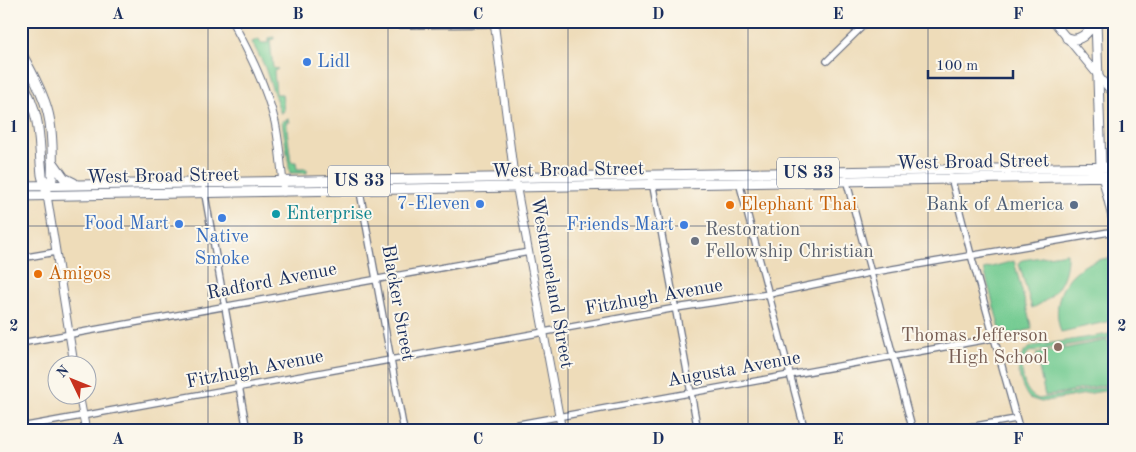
<svg xmlns="http://www.w3.org/2000/svg" width="1136" height="452" viewBox="0 0 1136 452" font-family="'Old Standard TT',serif">
	<style>
		.green { fill: #71ca90; stroke: #467c77 }
		.lines { fill: none; stroke-linecap: round; stroke-linejoin: round }
		.minor-casing { stroke: #656c7e; stroke-width: 8 }
		.tertiary-casing { stroke: #656c7e; stroke-width: 9 }
		.primary-casing { stroke: #656c7e; stroke-width: 11 }
		.minor { stroke: #fff; stroke-width: 5.5 }
		.tertiary { stroke: #fff; stroke-width: 7 }
		.primary { stroke: #fff; stroke-width: 9 }
		.grid { fill: none; stroke: #1b2f5e; stroke-width: 1; stroke-opacity: 0.55 }
		.shop-dot { fill: #3f7fe0; stroke: #fbf7ec; stroke-width: 2 }
		.food-dot { fill: #e8710a; stroke: #fbf7ec; stroke-width: 2 }
		.service-dot { fill: #5c6f8a; stroke: #fbf7ec; stroke-width: 2 }
		.culture-dot { fill: #0f9aa8; stroke: #fbf7ec; stroke-width: 2 }
		.worship-dot { fill: #6b7280; stroke: #fbf7ec; stroke-width: 2 }
		.education-dot { fill: #8d6e63; stroke: #fbf7ec; stroke-width: 2 }
		.labels { text-anchor: middle; dominant-baseline: central; stroke-width: 4; stroke-linejoin: round; paint-order: stroke }
		.shield { fill: #fbf7ec; stroke: #5e6b89; stroke-width: 1 }
		.shield-label { font-size: 18px; font-weight: bold; fill: #1b2f5e }
		.shop-label { font-size: 19px; fill: #366cbe; stroke: #fbf7ec; text-anchor: end }
		.street-label { font-size: 19px; fill: #1b2f5e; stroke: #fbf7ec }
		.food-label { font-size: 19px; fill: #c56008; stroke: #fbf7ec; text-anchor: start }
		.service-label { font-size: 19px; fill: #4e5e75; stroke: #fbf7ec; text-anchor: end }
		.culture-label { font-size: 19px; fill: #0d838f; stroke: #fbf7ec; text-anchor: start }
		.worship-label { font-size: 19px; fill: #5b616d; stroke: #fbf7ec; text-anchor: start }
		.education-label { font-size: 19px; fill: #785e54; stroke: #fbf7ec; text-anchor: end }
		.neatline { fill: none; stroke: #1b2f5e; stroke-width: 2 }
		.grid-label { font-size: 16px; text-anchor: middle; font-weight: bold; fill: #1b2f5e }
	</style>
	<rect width="100%" height="100%" fill="#fbf7ec"/>
	<filter id="ink" filterUnits="userSpaceOnUse"><feTurbulence type="fractalNoise" baseFrequency=".02" numOctaves="2"/><feDisplacementMap in="SourceGraphic" scale="10" xChannelSelector="R" yChannelSelector="G"/><feConvolveMatrix kernelMatrix="1 2 1 2 8 2 1 2 1" color-interpolation-filters="sRGB"/></filter>
	<filter id="wash" filterUnits="userSpaceOnUse"><feTurbulence type="fractalNoise" baseFrequency=".0096" numOctaves="4" result="noise"/><feDisplacementMap in="SourceGraphic" scale="20" xChannelSelector="R" yChannelSelector="G"/><feGaussianBlur stdDeviation="1.12" result="paint"/><feColorMatrix in="noise" values="0 0 0 0 0 0 0 0 0 0 0 0 0 0 0 0 0 1.4 0 .05"/><feComposite in="paint" operator="in"/></filter>
	<g filter="url(#wash)">
		<rect width="100%" height="100%" fill="#eedcb9"/>
		<path class="green" d="M274 37V39L270 40 273 68 278 69 274 71 276 94H282L284 111 281 114 264 65 252 42 259 39 261 43H268V38Z
			M289 119 290 122H286L291 162H296L297 169H307V173H290L282 121Z
			M1067 253C1068 278 1056 298 1032 308L1019 264 1022 260Z
			M1110 258 1115 282V320L1061 332C1048 295 1072 261 1110 258Z
			M1014 261 1032 329 1002 337 984 269Z
			M1115 333V337L1029 352C1017 364 1022 394 1039 399L1115 385V389L1041 402 1029 398C1018 383 1011 354 1034 346Z
			M1108 340 1115 383 1045 396 1036 354Z"/>
	</g>
	<g filter="url(#ink)">
		<g class="lines">
			<defs>
				<path id="minor" d="M400 25 494 24
					M827 61 868 21
					M651 176 698 431
					M951 177 971 255 1020 431
					M846 179 913 431
					M358 181 404 431
					M739 182 805 431
					M204 189 247 431
					M21 258 56 252
					M21 343 529 252
					M21 427 676 308 769 294 869 273 1115 231
					M480 431 994 338
					M946 431 1016 419"/>
				<path id="tertiary" d="M232 21C250 54 266 86 275 122 280 145 281 168 284 192
					M494 21 513 168 562 431
					M1053 21 1115 96
					M47 195 74 364
					M79 394 86 431"/>
				<path id="primary" d="M1096 21 1101 167 1115 226
					M1067 38C1081 43 1088 32 1096 21
					M21 53C50 104 54 120 52 179L46 185
					M21 80C42 118 38 135 42 175 43 181 46 184 46 190
					M52 161 64 178 74 183
					M21 186 1115 167
					M21 196 1115 176"/>
			</defs>
			<use href="#minor" class="minor-casing"/>
			<use href="#tertiary" class="tertiary-casing"/>
			<use href="#primary" class="primary-casing"/>
			<use href="#minor" class="minor"/>
			<use href="#tertiary" class="tertiary"/>
			<use href="#primary" class="primary"/>
		</g>
	</g>
	<path class="grid" d="M208 21V431M388 21V431M568 21V431M748 21V431M928 21V431M21 226H1115"/>
	<g class="shop-dot">
		<circle cx="307" cy="62" r="5"/>
		<circle cx="480" cy="204" r="5"/>
		<circle cx="222" cy="218" r="5"/>
		<circle cx="179" cy="224" r="5"/>
		<circle cx="684" cy="225" r="5"/>
	</g>
	<g class="food-dot">
		<circle cx="730" cy="205" r="5"/>
		<circle cx="38" cy="274" r="5"/>
	</g>
	<circle class="service-dot" cx="1074" cy="205" r="5"/>
	<circle class="culture-dot" cx="276" cy="214" r="5"/>
	<circle class="worship-dot" cx="695" cy="241" r="5"/>
	<circle class="education-dot" cx="1058" cy="347" r="5"/>
	<g class="labels">
		<g class="shield">
			<rect x="777" y="157.5" width="62" height="31" rx="4"/>
			<rect x="328" y="165.5" width="62" height="31" rx="4"/>
		</g>
		<g class="shield-label">
			<text x="808" y="173">US 33</text>
			<text x="359" y="181">US 33</text>
		</g>
		<g class="shop-label">
			<text x="317" y="62" text-anchor="start">Lidl</text>
			<text x="470" y="204">7-Eleven</text>
			<text x="169" y="224">Food Mart</text>
			<text x="674" y="225">Friends Mart</text>
			<text x="222" y="237" text-anchor="middle">Native<tspan x="222" dy="22">Smoke</tspan></text>
		</g>
		<g class="street-label">
			<text transform="translate(973 163) rotate(-1)">West Broad Street</text>
			<text transform="translate(568 171) rotate(-1)">West Broad Street</text>
			<text transform="translate(163 177) rotate(-1)">West Broad Street</text>
			<text transform="translate(272 282) rotate(-11)">Radford Avenue</text>
			<text transform="translate(551 283) rotate(80)">Westmoreland Street</text>
			<text transform="translate(654 298) rotate(-10)">Fitzhugh Avenue</text>
			<text transform="translate(397 303) rotate(80)">Blacker Street</text>
			<text transform="translate(255 370) rotate(-11)">Fitzhugh Avenue</text>
			<text transform="translate(734 370) rotate(-10)">Augusta Avenue</text>
		</g>
		<g class="food-label">
			<text x="740" y="205">Elephant Thai</text>
			<text x="48" y="274">Amigos</text>
		</g>
		<g class="service-label">
			<text x="1064" y="205">Bank of America</text>
		</g>
		<g class="culture-label">
			<text x="286" y="214">Enterprise</text>
		</g>
		<g class="worship-label">
			<text x="705" y="230">Restoration<tspan x="705" dy="22">Fellowship Christian</tspan></text>
		</g>
		<g class="education-label">
			<text x="1048" y="336">Thomas Jefferson<tspan x="1048" dy="22">High School</tspan></text>
		</g>
	</g>
	<rect width="1136" height="452" fill="none" stroke="#fbf7ec" stroke-width="55"/>
	<g transform="translate(72 380) rotate(313)"><circle r="24" fill="#fbf7ec" stroke="#a1a7b3"/>
	<path d="M0-4L9 19L0 12L-9 19Z" fill="#c8321e"/>
	<text y="-8" font-size="14" font-weight="bold" text-anchor="middle" fill="#1b2f5e">N</text>
	</g>
	<path d="M928 70v8h85v-8" fill="none" stroke="#1b2f5e" stroke-width="2.5"/>
	<text x="936" y="70" font-size="15" fill="#1b2f5e" stroke="#fbf7ec" stroke-width="4" paint-order="stroke">100 m</text>
	<rect x="28" y="28" width="1080" height="396" class="neatline"/>
	<g class="grid-label">
		<text x="118" y="19">A</text>
		<text x="298" y="19">B</text>
		<text x="478" y="19">C</text>
		<text x="658" y="19">D</text>
		<text x="838" y="19">E</text>
		<text x="1018" y="19">F</text>
		<text x="14" y="132">1</text>
		<text x="1122" y="132">1</text>
		<text x="14" y="331">2</text>
		<text x="1122" y="331">2</text>
		<text x="118" y="444">A</text>
		<text x="298" y="444">B</text>
		<text x="478" y="444">C</text>
		<text x="658" y="444">D</text>
		<text x="838" y="444">E</text>
		<text x="1018" y="444">F</text>
	</g>
</svg>
